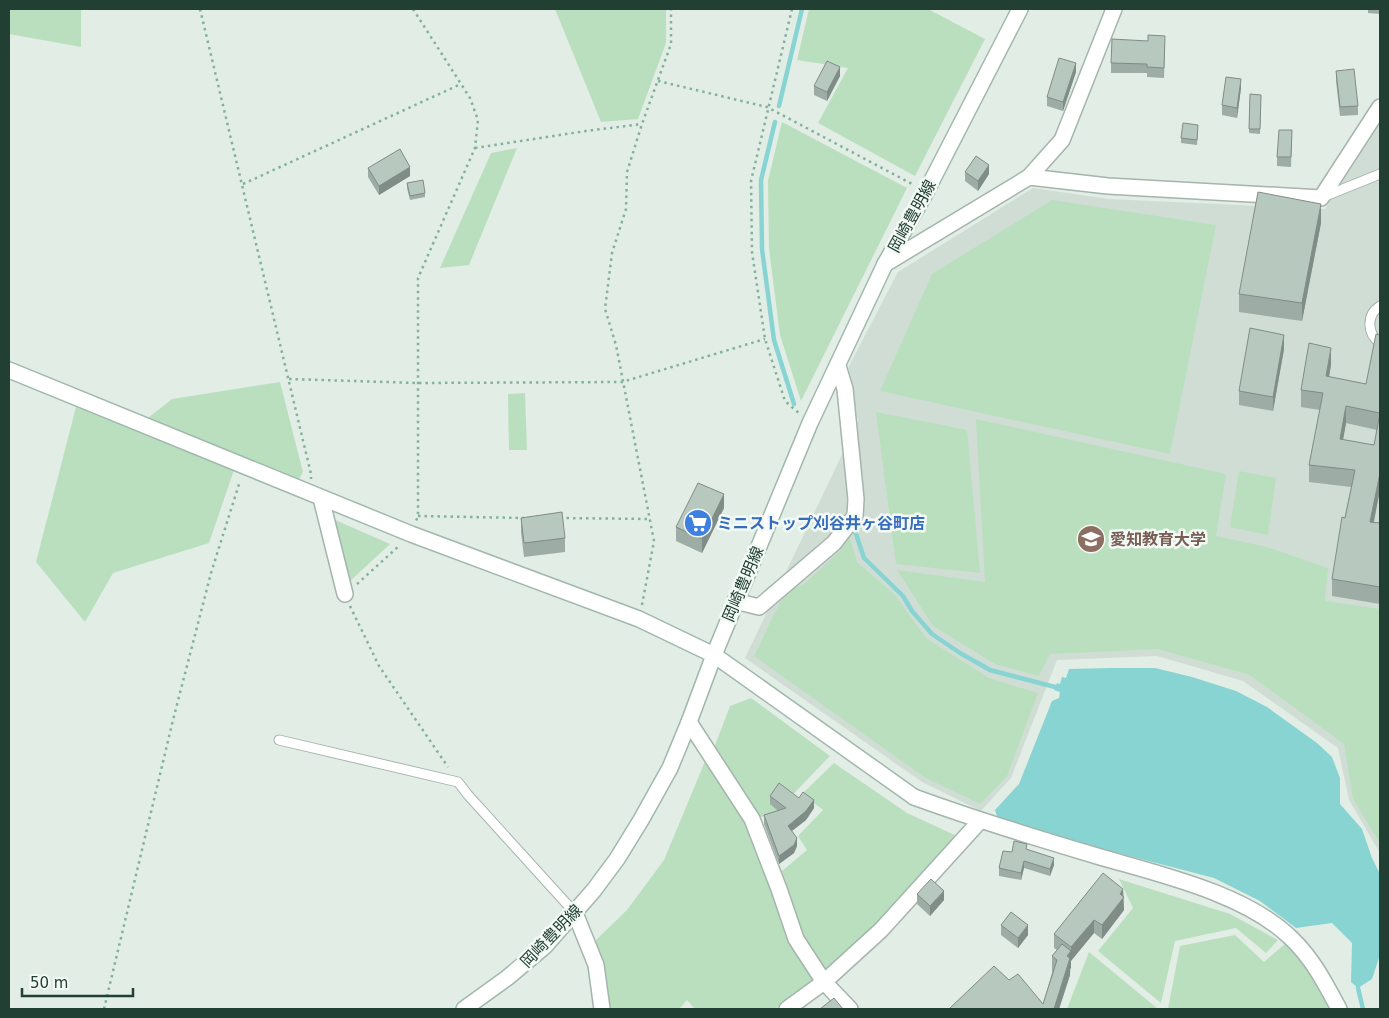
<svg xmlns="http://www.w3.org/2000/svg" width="1389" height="1018" viewBox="0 0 1389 1018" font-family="'DejaVu Sans','Noto Sans JP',sans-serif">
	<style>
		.built { fill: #d0ddd5 }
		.green { fill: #badfbe }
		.water { fill: #88d4d3 }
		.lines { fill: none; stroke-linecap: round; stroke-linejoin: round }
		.stream { stroke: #88d4d3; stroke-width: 4.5 }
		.lane-casing { stroke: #a4b5ac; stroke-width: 11 }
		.street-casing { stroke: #a4b5ac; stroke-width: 18 }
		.secondary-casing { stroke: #a0b9ac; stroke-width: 18 }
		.path { stroke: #82b29a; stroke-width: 2.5; stroke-dasharray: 2.5 4; stroke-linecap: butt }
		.lane { stroke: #fff; stroke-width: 9 }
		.street { stroke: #fff; stroke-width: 15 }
		.secondary { stroke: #fff; stroke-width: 15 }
		.wall { fill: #9daca4; fill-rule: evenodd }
		.shaded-wall { fill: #808c86 }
		.building { fill: #b7c8bf; stroke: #808c86; fill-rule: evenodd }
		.labels { text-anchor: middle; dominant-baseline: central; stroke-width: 5; stroke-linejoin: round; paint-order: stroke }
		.street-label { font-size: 16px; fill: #213f32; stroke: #f3f9f5 }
		.shop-label { font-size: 16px; font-weight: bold; fill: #366cbe; stroke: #f3f9f5; text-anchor: start }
		.education-label { font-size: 16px; font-weight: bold; fill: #785e54; stroke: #f3f9f5; text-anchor: start }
	</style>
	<rect width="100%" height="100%" fill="#e2ede6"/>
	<path class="built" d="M1380 124V853L1349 800 1338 748 1243 681 1157 656 1057 660 1011 778 981 811 922 782 745 658 858 421 848 368 898 272 1033 188 1109 199 1325 209Z"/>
	<path class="green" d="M9 9H81V47L9 34Z
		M555 9H666V43L638 119 601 122Z
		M809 9H928L985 39 915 176 818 123 848 68 797 60Z
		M782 122 907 188 801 401 780 335 769 249 768 181Z
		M517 148 469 265 440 268 491 153Z
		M1052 200 1216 225 1170 454 880 391 932 274Z
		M280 382 303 472 299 479 148 418 172 399Z
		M525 393 527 450H509L508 394Z
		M76 407 234 470 209 543 113 573 85 622 36 562Z
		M876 412 967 430 980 573 896 564Z
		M976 419 1226 474 1216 536 1267 547 1328 568 1325 601 1380 609V843L1353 799 1344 744 1250 675 1158 649 1050 654 1039 676 995 664 933 626 897 570 985 582Z
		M1239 471 1276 478 1268 535 1230 527Z
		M333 519 390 544 348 583Z
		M849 535 857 562 895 595 926 638 989 678 1038 693 1007 776 980 804 924 777 754 656 786 590 803 585 841 550Z
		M751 698 830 756 772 816 758 817 714 748 730 706Z
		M706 759 747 824 789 940 815 980 775 1009H695L687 1000 679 1009H610L604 962 595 941 627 910 664 860Z
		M834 763 907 813 957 836 878 924 825 971 803 936 782 871 807 850 798 836 823 810 802 794Z
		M1119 879 1230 914 1278 940 1266 953 1236 928 1175 941 1161 1003 1098 951 1133 908Z
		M1235 935 1264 962 1286 943 1306 967 1329 1009H1168L1180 946Z
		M1089 952 1158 1009H1067Z"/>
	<path class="water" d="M1110 668H1155L1192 677 1236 691 1267 707 1317 743 1332 757 1340 778V804L1362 829 1372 858 1380 874V955L1372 979 1358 988 1351 982 1352 943 1332 923 1296 928 1260 901 1214 878 999 822 995 810 1019 784 1052 701 1059 698 1060 692 1054 690 1057 683 1060 684 1062 677 1066 678 1069 669Z"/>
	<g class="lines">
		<path class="stream" d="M779 106 802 9
			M775 122 761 180 762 249 774 340 794 404
			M853 525 864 558 903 596 912 611 932 634 960 653 990 670 1055 687
			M1358 988 1363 1009"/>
		<defs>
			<path id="lane" d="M1323 197 1380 174
				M1380 306C1366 315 1367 334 1380 343
				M279 740 458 782 468 795 575 913"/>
			<path id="street" d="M1029 177 1108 186 1321 198 1380 107
				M885 264 1029 177 1062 140 1114 9
				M321 498 345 594
				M735 601 759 607 834 543 855 516 856 499 845 389 838 366
				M689 722 752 819 779 889 796 939 824 982 850 1009
				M914 797C974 819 1036 838 1097 856 1158 874 1245 893 1291 938 1313 959 1325 983 1339 1009
				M575 913 596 965 602 1009
				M787 1009 824 982 881 930 980 821"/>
			<path id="secondary" d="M9 370 411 534 639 619 714 655 914 797
				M464 1009 507 978 545 946 594 890 617 859 641 820 670 768 689 722 714 655 810 423 885 264 926 192 1020 9"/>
		</defs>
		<use href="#lane" class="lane-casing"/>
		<use href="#street" class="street-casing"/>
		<use href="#secondary" class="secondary-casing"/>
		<path class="path" d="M200 9 311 474V479
			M413 9 470 98 478 120 475 148 418 278V516L416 521
			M792 9 751 181 752 252 765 339 785 401 800 414
			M658 81 767 107 914 185
			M475 148 586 131 642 124
			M243 184 461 84
			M289 379 417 383 622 382 765 339
			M418 516 524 518
			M560 518 651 519
			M357 584 399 546
			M642 605 654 541 616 345 605 309 612 253 626 209 627 172 642 124 671 44V9
			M350 606 379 666 448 767
			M104 1009 173 720 211 573 240 481"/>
		<use href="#lane" class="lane"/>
		<use href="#street" class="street"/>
		<use href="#secondary" class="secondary"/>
	</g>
	<path class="wall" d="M1368 9H1380V14L1368 13Z
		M1165 46 1164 78 1147 77V73H1111V63Z
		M1336 71 1358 106V115L1340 116 1336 81Z
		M1076 72 1063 111 1047 106V97Z
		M840 76 827 101 814 95V86Z
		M1241 88 1237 118 1222 115V105Z
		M1250 94 1261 95 1260 134 1249 133Z
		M1198 130 1197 145 1181 143V138Z
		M1292 140 1291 167 1277 166V157Z
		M368 168 410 176 379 195 368 177Z
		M965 172 989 174 978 191 965 181Z
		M407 183 425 193V197L410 200 407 188Z
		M1321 223 1302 321 1239 312V294Z
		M1380 335V490L1374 522 1380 523V604L1332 596V579L1351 487 1309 482V465L1320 410 1301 407V390L1331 365 1329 377 1366 384ZM1346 423 1377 430 1374 445 1343 440Z
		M1284 349 1273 411 1239 405V391Z
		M724 508 702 553 676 541V527Z
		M521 518 565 538V552L524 557 521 532Z
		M770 796 799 798 814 808 806 820 792 831 797 846 794 853 779 864 764 824V815L778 811 770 804Z
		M1027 850 1054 865 1050 876 1024 868 1021 880 999 876V868L1012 852Z
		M1123 889 1124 910 1102 939 1094 933 1071 960 1070 975 1059 1009H949L1009 980 1043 1004 1052 973V956L1057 950 1054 948V934Z
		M917 894 944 900 930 916 917 904Z
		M1001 925 1028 935 1018 948 1001 935Z"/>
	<path class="shaded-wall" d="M1076 63V72L1063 111V102Z
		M840 67V76L827 101V92Z
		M1241 79V88L1237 118V108Z
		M989 165V174L978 191V181Z
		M410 167V176L379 195V186Z
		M1321 204V223L1302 321V303Z
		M1284 335V349L1273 411V397Z
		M1331 348V365L1326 393V376Z
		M1346 406V423L1340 456V439Z
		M1380 473V490L1370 539V522Z
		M724 494V508L702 553V539Z
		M814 800V808L806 820 788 834V826Z
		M797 838V846L794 853 779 864V856Z
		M1054 858V865L1050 876V869Z
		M1024 861V868L1021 880V873Z
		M1123 889 1124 910 1102 939V925L1120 894Z
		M944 891V900L930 916V906Z
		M1094 920V933L1071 961V947Z
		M1028 925V935L1018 948V938Z
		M1071 951V968L1070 969V975L1059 1009H1054L1067 956Z"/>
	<path class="building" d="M1148 35 1165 36 1164 68 1147 67V64L1111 63 1112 39 1148 41Z
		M1059 58 1076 63 1063 102 1047 97Z
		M827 61 840 67 827 92 814 86Z
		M1354 69 1358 106 1340 107 1336 71Z
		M1226 77 1241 79 1237 108 1222 105Z
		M1250 94 1261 95 1260 129H1249Z
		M1183 123 1198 125 1197 140 1181 138Z
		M1279 130H1292L1291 157H1277Z
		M400 149 410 167 379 186 368 168Z
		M976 156 989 165 978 181 965 172Z
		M423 180 425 193 410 196 407 183Z
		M1258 192 1321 204 1302 303 1239 294Z
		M1250 328 1284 335 1273 397 1239 391Z
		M1376 334 1380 335V473L1370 522 1380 523V587L1332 579 1342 517 1345 518 1355 470 1309 465 1323 393 1301 390 1309 343 1331 348 1326 376 1366 384ZM1346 406 1380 413 1374 445 1340 439Z
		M698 483 724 494 702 539 676 527Z
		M562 512 565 538 524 543 521 518Z
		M779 783 799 798 803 792 814 800 806 811 788 826 797 838 794 845 779 856 764 815 786 808 770 796Z
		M1014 841 1027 844 1026 849 1054 858 1050 869 1024 861 1021 873 999 868 1003 851 1012 852Z
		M1103 873 1123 889 1120 894 1124 897 1102 925 1094 920 1071 947 1054 934Z
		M931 879 944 891 930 906 917 894Z
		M1011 912 1028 925 1018 938 1001 925Z
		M1062 944 1071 951 1067 956 1070 958 1054 1009H949L994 966 1009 980 1018 974 1043 1004 1057 960 1052 956Z
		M834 998 843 1009H820Z"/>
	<defs>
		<symbol id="supermarket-disc" viewBox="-11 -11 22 22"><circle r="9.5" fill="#3f7fe0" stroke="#f3f9f5"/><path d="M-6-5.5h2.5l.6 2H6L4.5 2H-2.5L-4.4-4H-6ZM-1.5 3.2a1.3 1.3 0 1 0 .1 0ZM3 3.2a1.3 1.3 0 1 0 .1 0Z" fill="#fff"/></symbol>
		<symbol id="university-disc" viewBox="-11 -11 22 22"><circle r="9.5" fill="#8d6e63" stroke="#f3f9f5"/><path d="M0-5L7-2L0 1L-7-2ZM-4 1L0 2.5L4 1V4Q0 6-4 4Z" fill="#fff"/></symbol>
	</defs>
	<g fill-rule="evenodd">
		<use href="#supermarket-disc" x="682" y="507" width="32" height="32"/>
		<use href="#university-disc" x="1075" y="523" width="32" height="32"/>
	</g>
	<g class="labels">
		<g class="street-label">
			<text transform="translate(912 216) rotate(-61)">岡崎豊明線</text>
			<text transform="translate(743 584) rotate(-67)">岡崎豊明線</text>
			<text transform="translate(551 936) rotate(-46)">岡崎豊明線</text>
		</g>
		<g class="shop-label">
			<text x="717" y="523">ミニストップ刈谷井ヶ谷町店</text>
		</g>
		<g class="education-label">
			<text x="1110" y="539">愛知教育大学</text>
		</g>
	</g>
	<rect width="1389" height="1018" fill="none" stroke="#213f32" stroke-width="20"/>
	<path d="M22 988v8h111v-8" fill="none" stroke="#213f32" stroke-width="2.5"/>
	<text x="30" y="988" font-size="15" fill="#213f32" stroke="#f3f9f5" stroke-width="4" paint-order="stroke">50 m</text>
</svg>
